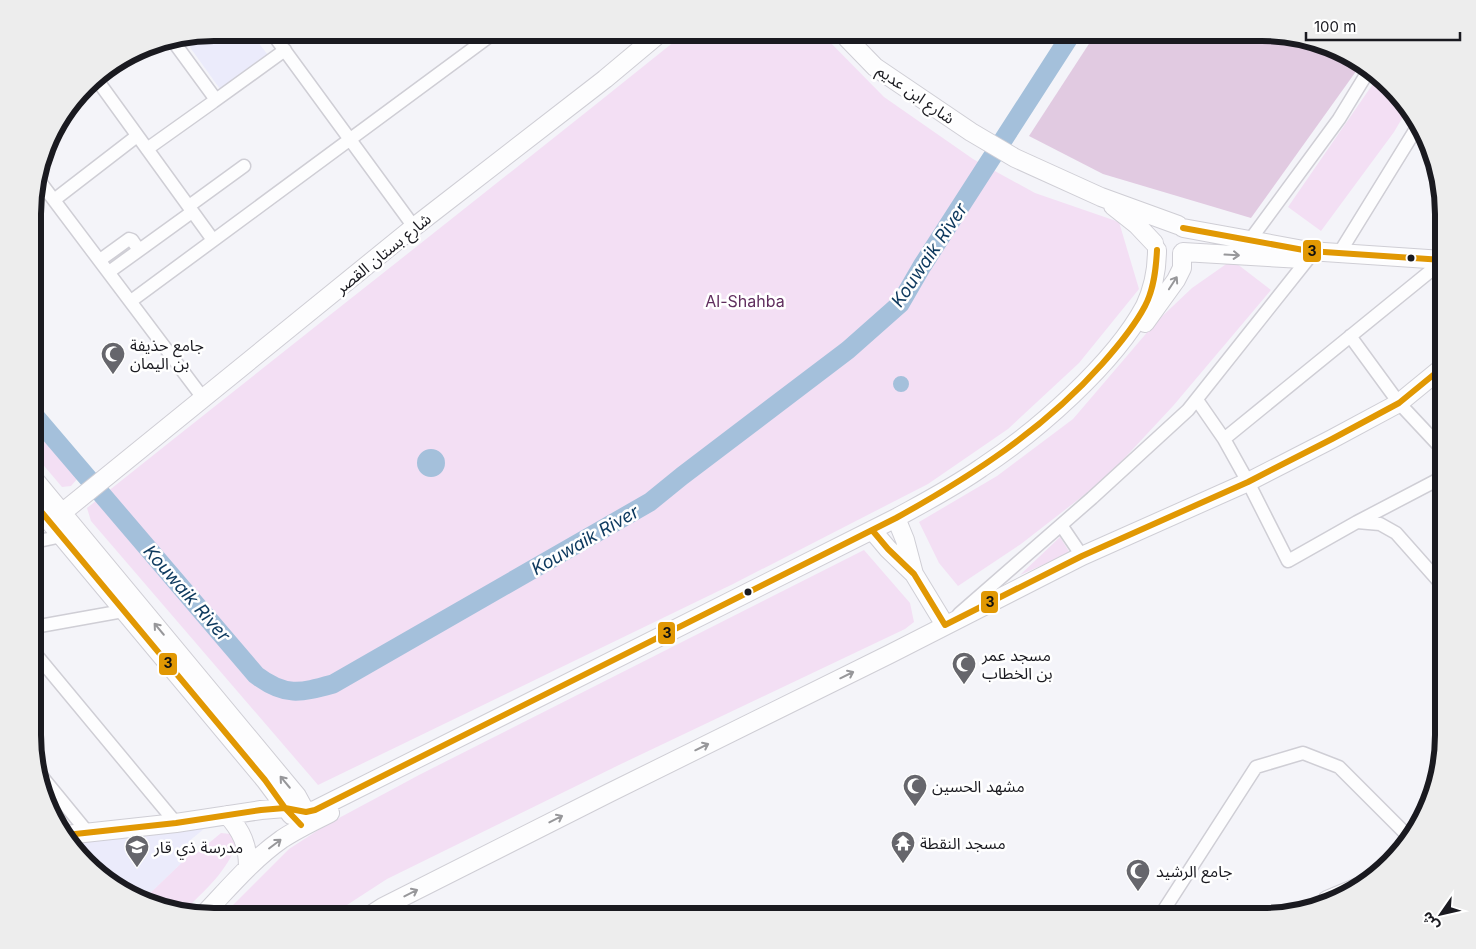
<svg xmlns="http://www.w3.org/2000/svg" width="1476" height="949" viewBox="0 0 1476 949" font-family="Inter,'Noto Sans Arabic',sans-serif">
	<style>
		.built { fill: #ebebfb }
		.green { fill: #f3dff4 }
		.forest { fill: #e1cae1 }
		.water { fill: #a4c0db }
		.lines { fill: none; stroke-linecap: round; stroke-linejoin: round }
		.river { stroke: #a4c0db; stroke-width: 19 }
		.street-casing { stroke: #cfced5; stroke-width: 15 }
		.secondary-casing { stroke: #cfced5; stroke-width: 20 }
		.street { stroke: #fdfdfe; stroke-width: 12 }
		.secondary { stroke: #fdfdfe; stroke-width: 18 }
		.bus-1-casing { stroke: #fff; stroke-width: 10 }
		.bus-1 { stroke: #e19803; stroke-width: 6 }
		.oneway { stroke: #97979a }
		.bus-dot { fill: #1a1a20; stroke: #fff; stroke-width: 2 }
		.labels { text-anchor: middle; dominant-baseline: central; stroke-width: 5; stroke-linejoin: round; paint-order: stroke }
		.street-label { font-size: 16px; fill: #1a1a20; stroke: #fff }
		.park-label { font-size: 16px; fill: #602e5e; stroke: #fff }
		.poi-label { font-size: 16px; fill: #1a1a20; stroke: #fff; text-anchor: start }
		.water-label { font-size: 18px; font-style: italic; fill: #0d395e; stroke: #fff }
		.rim { fill: none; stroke: #1a1a20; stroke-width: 6 }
		.line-badge { stroke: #fff; stroke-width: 2 }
		.pale-badge-label { font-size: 14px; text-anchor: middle; font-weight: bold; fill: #111 }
	</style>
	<rect width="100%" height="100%" fill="#f4f4f9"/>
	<path class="built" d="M215 33H251L268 55 220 89 184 39Z
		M203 823 205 828 188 842 195 850 143 900 113 886 70 840Z"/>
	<path class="green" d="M685 33H821L884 97 973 159 1035 193 1119 222 1139 289 1079 363 1008 429 928 484 733 584 318 785 91 521 87 508C286 349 487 192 685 33Z
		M1377 78 1407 110 1394 132 1321 231 1288 207Z
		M1232 260 1271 290 1173 406 1106 478 1021 544 958 586 939 563 919 522 997 476 1073 419 1156 322 1192 288Z
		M34 429 77 479 71 486 62 487 34 454Z
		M1060 537 1070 553 1020 575Z
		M864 550 910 603 914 622 905 629 621 764 387 879 330 916H222L289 849 326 825 419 775Z
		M221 833 231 834 237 842C228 871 204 891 184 911L156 907 143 900 195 850 197 853Z"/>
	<path class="forest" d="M1096 33H1262L1320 42 1362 63 1251 218 1103 174 1029 136Z"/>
	<path class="water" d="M893 384a8 8 0 1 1 16 0a8 8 0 1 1-16 0Z
		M417 463a14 14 0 1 1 28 0a14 14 0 1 1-28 0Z"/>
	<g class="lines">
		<path class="river" d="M34 415 256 675C285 697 300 693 333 684L650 502 682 476 848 350 900 304 922 266 1072 33"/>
		<defs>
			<path id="street" d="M272 33 414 227
				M95 77 213 240
				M213 102 285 50
				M147 149 213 102 214 97 173 41
				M38 179 203 398
				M54 200 137 136
				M189 206 244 166
				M1250 240 1339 119 1369 70
				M1340 252 1419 124
				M100 260 129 239 132 240 139 250
				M1433 269 1224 439 1248 482 1288 561 1357 522 1380 524 1396 533 1443 586
				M109 272 192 212
				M131 301 494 33
				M1350 336 1399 403 1443 450
				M1197 400 1224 439
				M1357 522 1443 477
				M1061 525 1082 556
				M34 542 62 536
				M959 614 1092 498 1188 410 1308 259
				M34 627 123 611
				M34 652 176 823
				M39 773 89 834
				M1160 916 1256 767 1303 753 1339 767 1410 838"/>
			<path id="secondary" d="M842 33 875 67 971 132 1015 158 1101 197 1178 225
				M1113 206 1137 225 1154 243
				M1183 228 1309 251 1443 260
				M1183 252 1302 259
				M1145 323 1176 280 1182 268V253
				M34 479 297 796 309 818
				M34 503 265 780 291 815
				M63 512 414 227 605 79 660 33
				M896 518 905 540 914 574 945 625
				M872 530 888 549 914 574
				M227 815C242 831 248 846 248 867
				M66 835 176 823 261 810 285 808 306 812 315 810 896 518C925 502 954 487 981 468 1036 432 1114 364 1145 306 1153 289 1157 268 1157 250
				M1327 900 1358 887
				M203 915C228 889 252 860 282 839 297 829 314 821 330 813
				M369 916 383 907 609 793 890 654 1082 556 1248 482 1332 439 1399 403 1443 367"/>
		</defs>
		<use href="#street" class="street-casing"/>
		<use href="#secondary" class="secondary-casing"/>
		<use href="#street" class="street"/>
		<use href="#secondary" class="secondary"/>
		<defs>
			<path id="bus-1" d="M1183 228 1309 251 1443 260
				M34 503 265 780 285 808 301 825
				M872 530 888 549 914 574 945 625 1082 556 1248 482 1332 439 1399 403 1443 367
				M66 835 176 823 261 810 285 808 306 812 315 810 896 518C972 476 1044 429 1102 364 1118 346 1134 327 1145 306 1154 289 1156 269 1157 250"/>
		</defs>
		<use href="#bus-1" class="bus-1-casing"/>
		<use href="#bus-1" class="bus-1"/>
	</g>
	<defs><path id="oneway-shaft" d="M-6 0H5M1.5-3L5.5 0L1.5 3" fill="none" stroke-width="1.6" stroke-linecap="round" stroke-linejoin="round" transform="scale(1.25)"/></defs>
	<g class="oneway">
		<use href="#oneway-shaft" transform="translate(1232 255) rotate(3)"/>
		<use href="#oneway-shaft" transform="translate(1173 283) rotate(-57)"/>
		<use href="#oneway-shaft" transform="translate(159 629) rotate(-130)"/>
		<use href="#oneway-shaft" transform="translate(847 675) rotate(-26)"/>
		<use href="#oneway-shaft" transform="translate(702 747) rotate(-26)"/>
		<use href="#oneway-shaft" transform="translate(285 782) rotate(-130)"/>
		<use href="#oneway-shaft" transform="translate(556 819) rotate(-27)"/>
		<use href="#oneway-shaft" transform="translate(275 844) rotate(-37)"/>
		<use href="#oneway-shaft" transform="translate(411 893) rotate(-27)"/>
	</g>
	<defs>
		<symbol id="mosque-pin" viewBox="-11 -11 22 30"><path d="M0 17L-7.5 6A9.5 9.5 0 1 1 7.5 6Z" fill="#66666c" stroke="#fff"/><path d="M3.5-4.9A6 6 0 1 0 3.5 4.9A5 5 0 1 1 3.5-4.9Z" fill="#fff"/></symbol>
		<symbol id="temple-pin" viewBox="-11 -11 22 30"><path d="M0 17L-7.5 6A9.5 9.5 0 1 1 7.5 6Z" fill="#66666c" stroke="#fff"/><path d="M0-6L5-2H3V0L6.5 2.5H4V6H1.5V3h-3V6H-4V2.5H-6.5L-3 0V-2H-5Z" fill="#fff"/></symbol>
		<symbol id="school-pin" viewBox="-11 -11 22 30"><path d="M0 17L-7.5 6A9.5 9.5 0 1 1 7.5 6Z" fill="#66666c" stroke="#fff"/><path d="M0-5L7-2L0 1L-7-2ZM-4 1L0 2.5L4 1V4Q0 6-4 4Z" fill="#fff"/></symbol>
	</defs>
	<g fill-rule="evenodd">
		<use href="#mosque-pin" x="99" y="340" width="28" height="38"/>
		<use href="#mosque-pin" x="950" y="650" width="28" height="38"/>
		<use href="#mosque-pin" x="901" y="772" width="28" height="38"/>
		<use href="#temple-pin" x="889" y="829" width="28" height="38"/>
		<use href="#school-pin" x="123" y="833" width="28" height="38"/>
		<use href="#mosque-pin" x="1124" y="857" width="28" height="38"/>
	</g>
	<g class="bus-dot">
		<circle cx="1411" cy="258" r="4.5"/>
		<circle cx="748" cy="592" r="4.5"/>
	</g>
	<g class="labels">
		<g class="street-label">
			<text transform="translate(916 94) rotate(35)">شارع ابن عديم</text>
			<text transform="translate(383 253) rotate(-39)">شارع بستان القصر</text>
		</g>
		<g class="park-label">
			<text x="745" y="301">Al-Shahba</text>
		</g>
		<g class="poi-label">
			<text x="130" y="345">جامع حذيفة<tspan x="130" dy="18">بن اليمان</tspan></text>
			<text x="982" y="655">مسجد عمر<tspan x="982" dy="18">بن الخطاب</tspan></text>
			<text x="932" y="786">مشهد الحسين</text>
			<text x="920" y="843">مسجد النقطة</text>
			<text x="154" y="847">مدرسة ذي قار</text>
			<text x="1156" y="871">جامع الرشيد</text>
		</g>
		<g class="water-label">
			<text transform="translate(929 255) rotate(-56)">Kouwaik River</text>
			<text transform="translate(585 540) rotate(-30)">Kouwaik River</text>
			<text transform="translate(187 593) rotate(49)">Kouwaik River</text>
		</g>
	</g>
	<path d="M0 0H1476V949H0ZM214 41H1262A173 173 0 0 1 1435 214V735A173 173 0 0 1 1262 908H214A173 173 0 0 1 41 735V214A173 173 0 0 1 214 41Z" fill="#ededed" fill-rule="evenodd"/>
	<path class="rim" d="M214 41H1262A173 173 0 0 1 1435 214V735A173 173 0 0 1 1262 908H214A173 173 0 0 1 41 735V214A173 173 0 0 1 214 41Z"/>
	<g class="line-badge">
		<rect x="1302" y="239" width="20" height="24" rx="5" fill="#e19803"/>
		<rect x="980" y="590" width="19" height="24" rx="5" fill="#e19803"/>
		<rect x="657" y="621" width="19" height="24" rx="5" fill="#e19803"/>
		<rect x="158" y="652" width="20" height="24" rx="5" fill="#e19803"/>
	</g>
	<g class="pale-badge-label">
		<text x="1312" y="256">3</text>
		<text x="990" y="607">3</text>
		<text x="667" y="638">3</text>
		<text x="168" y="668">3</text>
	</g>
	<g transform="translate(1441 914) rotate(236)" stroke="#ffffff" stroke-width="4" paint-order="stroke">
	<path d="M0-4L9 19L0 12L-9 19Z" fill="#1a1a20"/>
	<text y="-8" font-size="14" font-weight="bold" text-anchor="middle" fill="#1a1a20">ش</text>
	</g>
	<path d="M1306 32v8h154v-8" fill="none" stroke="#1a1a20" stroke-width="2.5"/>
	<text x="1314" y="32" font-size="15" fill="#1a1a20" stroke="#ffffff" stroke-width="4" paint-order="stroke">100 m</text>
</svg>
